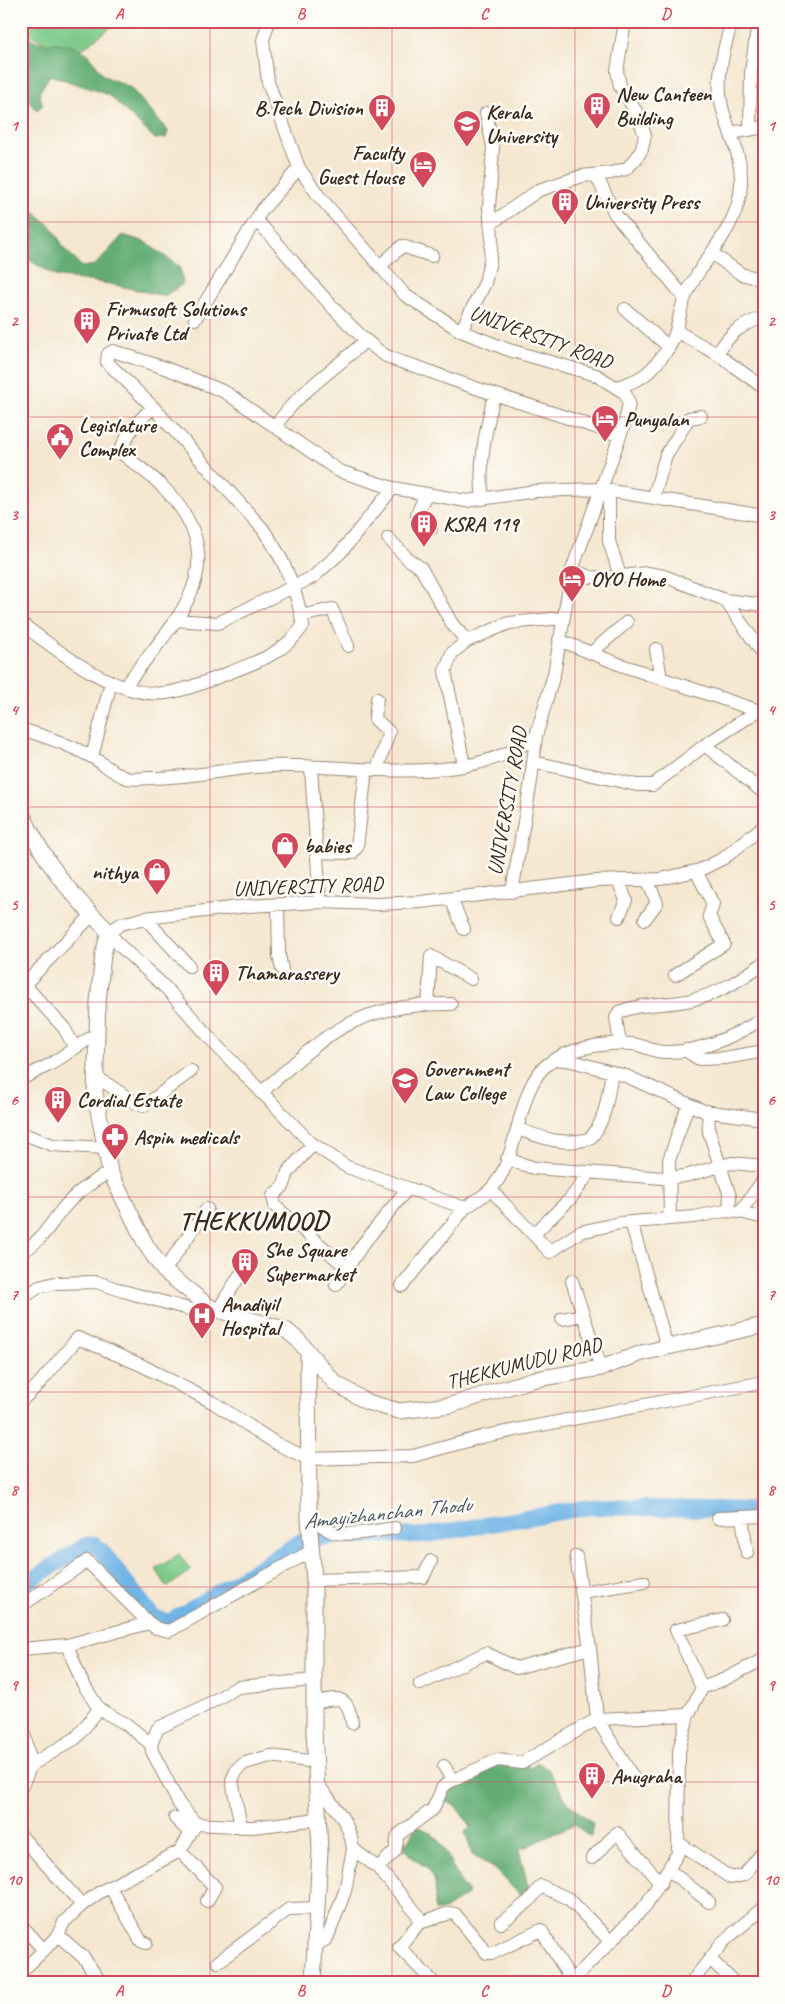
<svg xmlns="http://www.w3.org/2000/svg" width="785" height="2004" viewBox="0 0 785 2004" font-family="Caveat,sans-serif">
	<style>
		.green { fill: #7bc988; stroke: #5b7a53 }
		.forest { fill: #64ad74; stroke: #506c49 }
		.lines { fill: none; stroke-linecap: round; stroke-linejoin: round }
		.river { stroke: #6fb4e5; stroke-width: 16 }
		.minor-casing { stroke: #988877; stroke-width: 14 }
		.major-casing { stroke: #988877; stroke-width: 17 }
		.minor { stroke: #fff; stroke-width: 12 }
		.major { stroke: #fff; stroke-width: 15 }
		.grid { fill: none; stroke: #d1495b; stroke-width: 1; stroke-opacity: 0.55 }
		.labels { text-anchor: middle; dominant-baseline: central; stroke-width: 5; stroke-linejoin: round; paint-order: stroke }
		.poi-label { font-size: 21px; font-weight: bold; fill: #3b2a1e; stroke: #fdfcf7; text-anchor: start }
		.street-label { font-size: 21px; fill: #3b2a1e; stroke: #fdfcf7 }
		.water-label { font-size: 22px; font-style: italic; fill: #4d5a64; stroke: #fdfcf7 }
		.district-label { font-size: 26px; font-weight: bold; letter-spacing: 1px; fill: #3b2a1e; stroke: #fdfcf7 }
		.neatline { fill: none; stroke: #d1495b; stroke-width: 2 }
		.grid-label { font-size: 16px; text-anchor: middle; font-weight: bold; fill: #d1495b }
	</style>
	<rect width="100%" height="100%" fill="#fdfcf7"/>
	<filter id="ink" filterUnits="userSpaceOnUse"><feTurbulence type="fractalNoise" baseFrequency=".02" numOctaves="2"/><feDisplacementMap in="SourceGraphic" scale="10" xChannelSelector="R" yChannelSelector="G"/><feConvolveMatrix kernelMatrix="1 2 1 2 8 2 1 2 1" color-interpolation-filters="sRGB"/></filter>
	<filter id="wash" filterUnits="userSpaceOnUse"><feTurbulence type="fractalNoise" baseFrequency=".0096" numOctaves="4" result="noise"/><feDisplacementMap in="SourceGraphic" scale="20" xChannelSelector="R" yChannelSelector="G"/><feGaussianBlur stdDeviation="1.12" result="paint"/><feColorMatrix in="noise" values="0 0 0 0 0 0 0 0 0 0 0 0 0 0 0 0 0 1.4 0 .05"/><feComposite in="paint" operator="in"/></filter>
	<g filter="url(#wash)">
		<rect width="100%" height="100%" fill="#f5e7d0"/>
		<path class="green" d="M21 21H119L69 59 21 28Z
			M179 1554 191 1571 167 1587 156 1569Z"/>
		<path class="forest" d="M21 32 38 42 70 44 87 53 104 76 130 87 168 131 166 138 155 139 109 95 50 75 39 93 43 105 37 110 21 95 25 61 21 57Z
			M21 193 26 205 52 227 64 248 82 267 95 265 123 235 145 242 180 267 183 284 164 296 110 284 55 276 21 255Z
			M497 1758 530 1768 537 1762 548 1769 568 1803 593 1823 591 1836 585 1834 575 1824 519 1850 528 1886V1897L520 1895 495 1869 472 1855 465 1832 471 1826 456 1807 445 1800 444 1788Z
			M416 1826C421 1828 427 1830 431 1833 449 1846 452 1876 468 1891L467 1895 444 1910H435C434 1901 437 1886 434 1879 428 1864 411 1861 404 1848Z"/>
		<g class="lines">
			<path class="river" d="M21 1586 86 1545 93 1544 101 1550 153 1617 169 1622 303 1540 335 1536 427 1535 590 1507 764 1510"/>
		</g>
	</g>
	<g filter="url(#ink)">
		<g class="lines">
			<defs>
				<path id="minor" d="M269 21 263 40 268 82 299 168 318 195 405 295 461 331 509 350 596 375 625 393 629 403 625 422 572 570 554 674 536 736 531 781 512 892
					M750 130 751 72 758 21
					M731 133 764 127
					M596 175 615 214 685 298
					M256 220C298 264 332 314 380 352 393 362 411 364 426 370 489 395 556 412 620 436
					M490 224 539 190 582 176 611 173 626 169 636 159 642 149 645 135 637 113 620 86 617 71 625 21
					M713 254 741 274 764 280
					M380 266 402 246 432 256
					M625 309 669 347
					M195 319 262 210 299 168
					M461 331 485 283 490 261 492 238 489 208 493 147 486 113
					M678 332 717 354 764 388
					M717 354C731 332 739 326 764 317
					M617 387C643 379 648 375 665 353 680 333 677 317 685 297 702 257 740 229 741 183 742 155 729 133 722 107 715 79 724 48 732 21
					M275 427C298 391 336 369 366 340
					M609 491V541L620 576
					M426 494 417 514 431 529
					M654 496 666 455 689 418 701 416
					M483 499C478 464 486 429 494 395
					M388 538 408 559 421 568 452 624 467 641
					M572 570 591 577 606 578 647 573 664 576 725 600 764 605
					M725 600 764 655
					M301 616 332 609 348 646
					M175 620 218 623 313 577 341 552 393 488
					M21 623C57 651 118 699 166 693 187 690 211 680 231 672 260 661 285 652 303 626 297 589 284 558 262 528L153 407 110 365 107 362 108 354 113 351 168 369 225 392 339 471 393 488 466 501 536 491 599 489 764 516
					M559 640 621 665 759 711
					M656 649 661 678
					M591 653 627 622
					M125 686C174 621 239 567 165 489 153 476 137 466 124 455L121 448 133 427 153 407
					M377 699 375 719 389 732 377 770
					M21 729C45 736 70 745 92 757 103 763 114 774 127 778 134 780 143 778 150 778 191 778 230 768 271 766 354 763 464 791 536 736
					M705 745 764 793
					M92 757 111 682
					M534 762 637 785H653L705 745 764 707
					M464 765 445 671 452 653 467 641 509 623 562 618
					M311 768 320 902
					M764 826 724 858 700 870 661 879 596 881 421 902 377 904 320 902 248 906 145 918 121 924 109 932 120 946 166 988 217 1046 310 1142 347 1167 465 1208C473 1202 483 1197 490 1190 520 1161 516 1087 548 1064 568 1048 606 1042 632 1044 643 1045 653 1052 665 1052 700 1053 735 1036 764 1018
					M316 852 352 853 357 847 366 770
					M618 880 626 900 619 917
					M451 899 464 929
					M278 904 279 956 282 969
					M145 918 189 966
					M645 919 657 903 647 879
					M675 975 724 944 709 916 713 904 696 871
					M21 981 64 1028 75 1048
					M21 988 92 915
					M428 1004 431 956 471 979
					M620 1044 616 1018 619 1012C643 1002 670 1006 695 999 721 993 742 978 764 963
					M685 1050 699 1059 725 1058 764 1051
					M557 1059 572 1061 626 1076 704 1111 764 1119
					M95 1076 139 1105 144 1106 191 1071
					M21 1079 51 1064 96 1034
					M261 1093C328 1032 356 1004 451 1004
					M708 1111 709 1132 730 1196 729 1211
					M518 1129C542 1138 563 1146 589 1139 606 1124 608 1093 612 1072
					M21 1133 53 1145 104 1148
					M313 1144 288 1172 284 1185 273 1196 275 1206 347 1268
					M507 1159 534 1168 663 1178 685 1176 732 1163 764 1166
					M491 1190 550 1252 580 1232 620 1223 694 1217 725 1211 740 1212 764 1218
					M740 1212 764 1179
					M670 1218 669 1160 688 1105
					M631 1222 667 1347
					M534 1234 571 1198 589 1173
					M21 1253C44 1238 45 1231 61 1211 74 1194 91 1182 110 1172
					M164 1271 207 1209
					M572 1281 601 1368
					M336 1285 363 1244 408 1188
					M402 1286 465 1208
					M21 1299 39 1287 55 1283 97 1282 123 1291 196 1311 211 1308
					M218 1310 240 1275
					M562 1319 583 1315
					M21 1401 38 1385 78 1338 141 1365 214 1403 277 1444 309 1459 413 1456 485 1436 764 1382
					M742 1517 747 1553
					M718 1518 764 1516
					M309 1519C319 1521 322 1527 330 1531 345 1538 378 1530 395 1528
					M576 1556 590 1648
					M314 1580 423 1577 431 1561
					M581 1592 644 1582
					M21 1606 87 1561 149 1623 156 1628 169 1631 311 1551
					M149 1623 67 1645 82 1682 99 1709 126 1724 151 1744
					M21 1649 67 1645
					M702 1688 676 1630 722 1620
					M314 1703C338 1697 348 1694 352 1723
					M21 1719 31 1765
					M597 1719 688 1715
					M597 1719 634 1779
					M444 1766 452 1780
					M318 1785C334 1806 350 1822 353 1849L378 1868 418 1915 419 1923 399 1947 434 1983
					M21 1788 31 1765 76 1738 99 1709
					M175 1818 190 1833
					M196 1824 179 1804 152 1751 151 1744 158 1728 199 1709 238 1687 314 1680
					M241 1827 232 1780 237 1769 245 1763 270 1756 316 1762
					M21 1836 82 1905
					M679 1843 731 1878 744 1875 762 1853
					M180 1851 215 1887 207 1901
					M592 1858 617 1833 661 1883
					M378 1868 395 1851 398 1835 433 1809 443 1787 449 1782 497 1760 522 1763 597 1719 590 1648 516 1668 486 1653 420 1684
					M669 1870 709 1902
					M110 1887 141 1941 146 1943
					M419 1923 450 1913 455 1914 487 1953H493L541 1930 573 1983
					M501 1923 529 1901 541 1886 569 1899 611 1942
					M21 1925 44 1950
					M58 1935 84 1958 101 1983
					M316 1945 325 1940 328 1936 345 1891 353 1849
					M710 1959 735 1983
					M218 1962 289 1909 318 1908
					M21 1972 44 1950 58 1935 64 1922 82 1905 100 1892 180 1851 196 1824 253 1827 319 1819
					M570 1983 646 1905 678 1853 679 1751 688 1715 702 1688 725 1679 764 1659
					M691 1983 724 1941 764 1907"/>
				<path id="major" d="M21 812C46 865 68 891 109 932L103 954 98 1002 95 1094 110 1172 146 1245 164 1271 211 1308 286 1330 298 1340 335 1383 367 1402 399 1411 451 1405 531 1380 601 1368 642 1353 764 1325
					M308 1355 309 1519 314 1580V1730L320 1850 313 1983"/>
			</defs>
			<use href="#minor" class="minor-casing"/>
			<use href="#major" class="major-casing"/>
			<use href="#minor" class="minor"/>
			<use href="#major" class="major"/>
		</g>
	</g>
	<path class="grid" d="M210 21V1983M392 21V1983M575 21V1983M21 222H764M21 417H764M21 612H764M21 807H764M21 1002H764M21 1197H764M21 1392H764M21 1587H764M21 1782H764"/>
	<defs>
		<symbol id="building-pin" viewBox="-11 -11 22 30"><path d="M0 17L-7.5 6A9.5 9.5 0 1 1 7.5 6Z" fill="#d1495b" stroke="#fdfcf7"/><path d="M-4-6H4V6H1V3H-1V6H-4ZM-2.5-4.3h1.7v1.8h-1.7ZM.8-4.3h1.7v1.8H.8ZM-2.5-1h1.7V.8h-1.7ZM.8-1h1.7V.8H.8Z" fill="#fff"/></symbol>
		<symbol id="university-pin" viewBox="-11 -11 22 30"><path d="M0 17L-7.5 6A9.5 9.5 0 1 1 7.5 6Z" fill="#d1495b" stroke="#fdfcf7"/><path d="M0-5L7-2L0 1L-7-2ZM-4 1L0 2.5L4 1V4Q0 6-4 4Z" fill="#fff"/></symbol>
		<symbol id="hotel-pin" viewBox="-11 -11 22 30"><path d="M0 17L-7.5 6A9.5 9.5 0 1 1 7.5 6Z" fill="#d1495b" stroke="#fdfcf7"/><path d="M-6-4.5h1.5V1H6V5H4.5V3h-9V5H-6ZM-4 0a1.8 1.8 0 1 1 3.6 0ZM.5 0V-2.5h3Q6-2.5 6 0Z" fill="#fff"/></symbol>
		<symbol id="civic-pin" viewBox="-11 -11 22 30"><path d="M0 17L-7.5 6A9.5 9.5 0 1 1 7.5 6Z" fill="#d1495b" stroke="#fdfcf7"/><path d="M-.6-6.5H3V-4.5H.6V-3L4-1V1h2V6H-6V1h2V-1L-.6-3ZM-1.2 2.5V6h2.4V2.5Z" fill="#fff"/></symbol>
		<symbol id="shop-pin" viewBox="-11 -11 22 30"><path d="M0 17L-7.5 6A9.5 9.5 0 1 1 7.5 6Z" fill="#d1495b" stroke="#fdfcf7"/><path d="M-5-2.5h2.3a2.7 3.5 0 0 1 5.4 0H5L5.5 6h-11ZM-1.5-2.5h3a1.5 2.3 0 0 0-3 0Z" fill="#fff"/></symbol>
		<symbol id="pharmacy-pin" viewBox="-11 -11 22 30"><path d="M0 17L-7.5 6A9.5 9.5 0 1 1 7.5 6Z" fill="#d1495b" stroke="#fdfcf7"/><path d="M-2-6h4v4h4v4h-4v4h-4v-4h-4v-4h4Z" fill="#fff"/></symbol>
		<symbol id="hospital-pin" viewBox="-11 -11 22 30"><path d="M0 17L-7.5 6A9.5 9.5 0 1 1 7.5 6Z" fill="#d1495b" stroke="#fdfcf7"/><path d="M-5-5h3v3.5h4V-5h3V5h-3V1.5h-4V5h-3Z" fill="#fff"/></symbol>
	</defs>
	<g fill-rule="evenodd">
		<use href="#building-pin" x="581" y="90" width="32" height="43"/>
		<use href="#building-pin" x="366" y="92" width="32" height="43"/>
		<use href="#university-pin" x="451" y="108" width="32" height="43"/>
		<use href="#hotel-pin" x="407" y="149" width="32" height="43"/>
		<use href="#building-pin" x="549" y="186" width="32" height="43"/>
		<use href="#building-pin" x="71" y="305" width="32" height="43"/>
		<use href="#hotel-pin" x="589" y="403" width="32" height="43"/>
		<use href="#civic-pin" x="44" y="421" width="32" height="43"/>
		<use href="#building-pin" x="408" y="508" width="32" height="43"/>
		<use href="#hotel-pin" x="556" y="563" width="32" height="43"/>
		<use href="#shop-pin" x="269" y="830" width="32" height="43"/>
		<use href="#shop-pin" x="141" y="856" width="32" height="43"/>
		<use href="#building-pin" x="200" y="957" width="32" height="43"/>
		<use href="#university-pin" x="389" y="1065" width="32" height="43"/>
		<use href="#building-pin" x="42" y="1084" width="32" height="43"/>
		<use href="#pharmacy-pin" x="99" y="1121" width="32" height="43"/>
		<use href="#building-pin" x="229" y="1246" width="32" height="43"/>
		<use href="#hospital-pin" x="186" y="1300" width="32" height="43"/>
		<use href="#building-pin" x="576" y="1760" width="32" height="43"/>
	</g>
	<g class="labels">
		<g class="poi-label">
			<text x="616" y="94">New Canteen<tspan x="616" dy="24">Building</tspan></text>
			<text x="363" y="108" text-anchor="end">B.Tech Division</text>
			<text x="486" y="112">Kerala<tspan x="486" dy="24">University</tspan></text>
			<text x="404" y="153" text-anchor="end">Faculty<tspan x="404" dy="24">Guest House</tspan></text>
			<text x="584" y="202">University Press</text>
			<text x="106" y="309">Firmusoft Solutions<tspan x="106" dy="24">Private Ltd</tspan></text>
			<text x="624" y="419">Punyalan</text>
			<text x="79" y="425">Legislature<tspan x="79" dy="24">Complex</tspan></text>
			<text x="443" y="524">KSRA 119</text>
			<text x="591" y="579">OYO Home</text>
			<text x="304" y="846">babies</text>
			<text x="138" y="872" text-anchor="end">nithya</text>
			<text x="235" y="973">Thamarassery</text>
			<text x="424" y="1069">Government<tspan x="424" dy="24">Law College</tspan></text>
			<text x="77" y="1100">Cordial Estate</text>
			<text x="134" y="1137">Aspin medicals</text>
			<text x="264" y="1250">She Square<tspan x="264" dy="24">Supermarket</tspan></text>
			<text x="221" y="1304">Anadiyil<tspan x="221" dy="24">Hospital</tspan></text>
			<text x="611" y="1776">Anugraha</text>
		</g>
		<g class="street-label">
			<text transform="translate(541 337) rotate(20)">UNIVERSITY ROAD</text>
			<text transform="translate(507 801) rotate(-80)">UNIVERSITY ROAD</text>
			<text transform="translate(308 886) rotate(-2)">UNIVERSITY ROAD</text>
			<text transform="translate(524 1363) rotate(-14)">THEKKUMUDU ROAD</text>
		</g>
		<g class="water-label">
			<text transform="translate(387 1513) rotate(-6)">Amayizhanchan Thodu</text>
		</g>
		<g class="district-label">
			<text x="254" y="1220">THEKKUMOOD</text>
		</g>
	</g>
	<rect width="785" height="2004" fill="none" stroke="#fdfcf7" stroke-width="55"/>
	<rect x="28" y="28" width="730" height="1948" class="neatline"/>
	<g class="grid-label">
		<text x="119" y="19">A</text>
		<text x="301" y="19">B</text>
		<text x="484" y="19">C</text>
		<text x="666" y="19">D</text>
		<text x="14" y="131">1</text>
		<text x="771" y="131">1</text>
		<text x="14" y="326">2</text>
		<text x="771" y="326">2</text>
		<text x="14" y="520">3</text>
		<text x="771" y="520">3</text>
		<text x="14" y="715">4</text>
		<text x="771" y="715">4</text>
		<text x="14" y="910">5</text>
		<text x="771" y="910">5</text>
		<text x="14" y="1105">6</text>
		<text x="771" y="1105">6</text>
		<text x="14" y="1300">7</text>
		<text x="771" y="1300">7</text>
		<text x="14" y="1495">8</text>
		<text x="771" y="1495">8</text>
		<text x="14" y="1690">9</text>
		<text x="771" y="1690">9</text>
		<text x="14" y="1885">10</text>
		<text x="771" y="1885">10</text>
		<text x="119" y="1996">A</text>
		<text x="301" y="1996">B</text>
		<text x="484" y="1996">C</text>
		<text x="666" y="1996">D</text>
	</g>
</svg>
